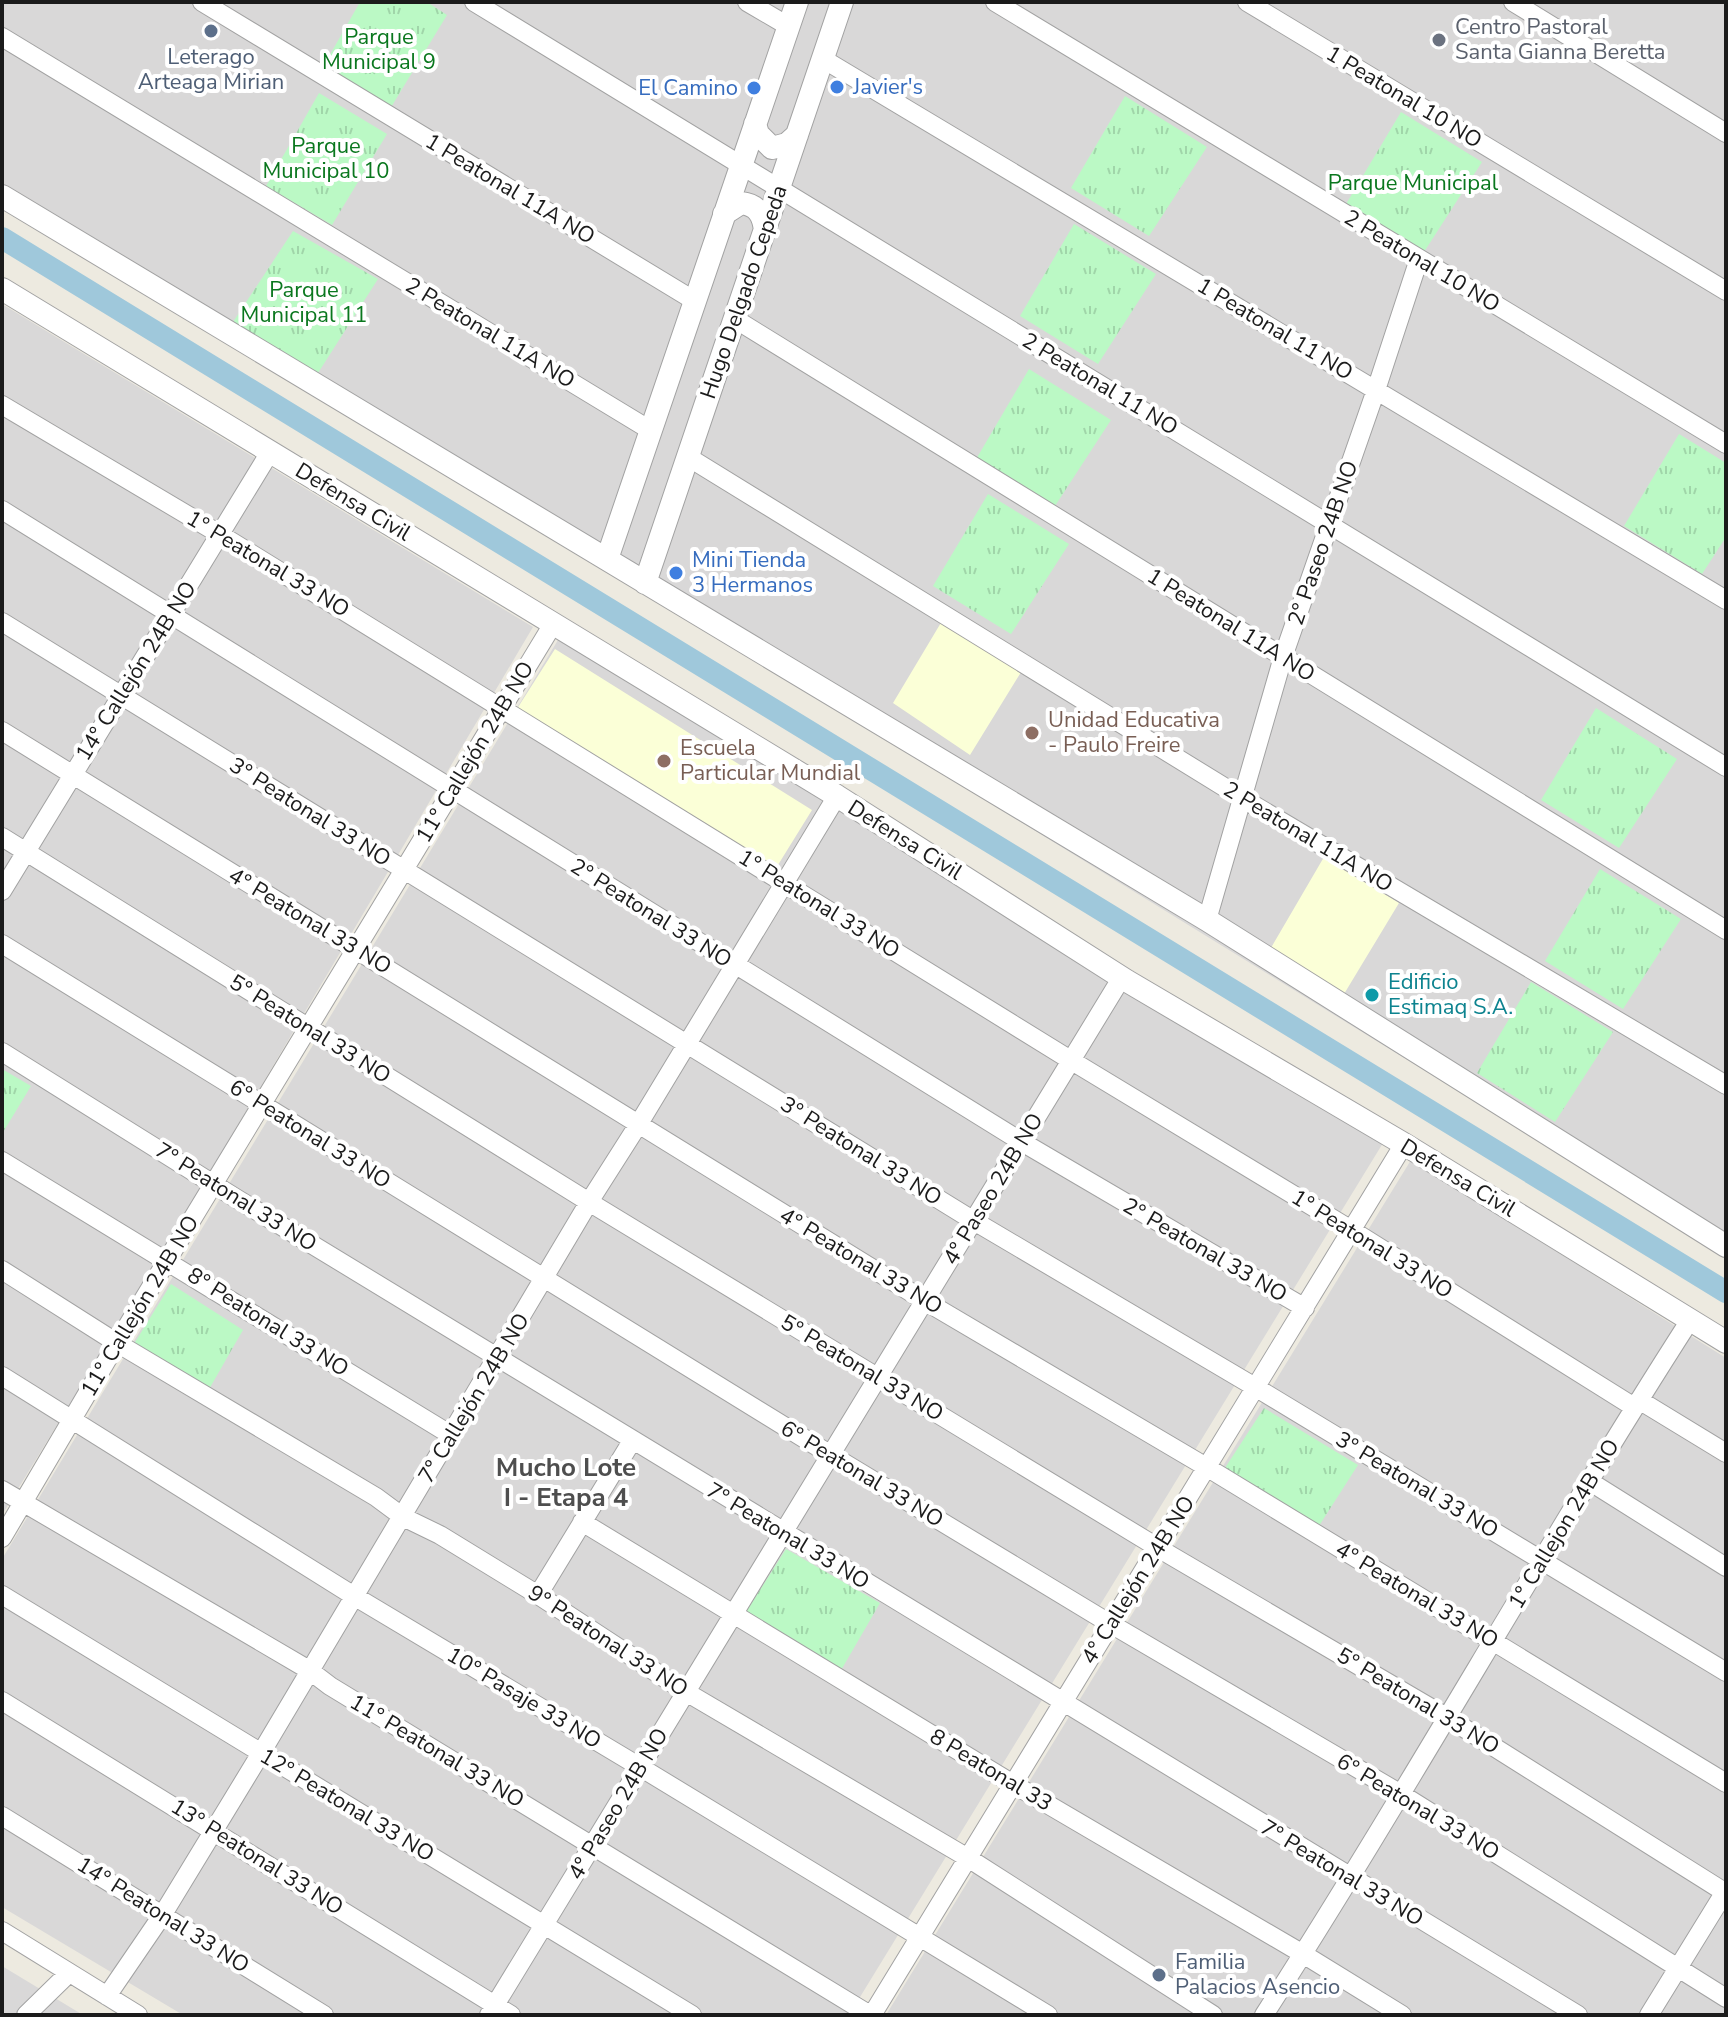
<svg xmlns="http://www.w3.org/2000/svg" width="1728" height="2017" viewBox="0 0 1728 2017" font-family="'Nunito Sans',sans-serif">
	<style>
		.residential { fill: #d9d8d8 }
		.education { fill: #fbffd7 }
		.park { fill: url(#park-tufts) }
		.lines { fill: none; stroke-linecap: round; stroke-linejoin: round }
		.canal { stroke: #9fc8db; stroke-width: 22 }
		.minor-casing { stroke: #a2a2a2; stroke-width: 20 }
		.tertiary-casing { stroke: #a2a2a2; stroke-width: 24 }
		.minor { stroke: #fff; stroke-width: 18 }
		.tertiary { stroke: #fff; stroke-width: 22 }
		.service-dot { fill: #5c6f8a; stroke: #fff; stroke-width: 3 }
		.worship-dot { fill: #6b7280; stroke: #fff; stroke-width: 3 }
		.shop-dot { fill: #3f7fe0; stroke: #fff; stroke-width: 3 }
		.education-dot { fill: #8d6e63; stroke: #fff; stroke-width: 3 }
		.culture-dot { fill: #0f9aa8; stroke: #fff; stroke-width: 3 }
		.labels { text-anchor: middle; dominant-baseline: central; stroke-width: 8; stroke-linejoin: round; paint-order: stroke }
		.worship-label { font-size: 22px; fill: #5b616d; stroke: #fff; text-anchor: start }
		.park-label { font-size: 22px; fill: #0a771e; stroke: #fff }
		.service-label { font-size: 22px; fill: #4e5e75; stroke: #fff }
		.shop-label { font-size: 22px; fill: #366cbe; stroke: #fff; text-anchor: start }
		.street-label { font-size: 22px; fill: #1b1b1b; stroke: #fff }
		.education-label { font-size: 22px; fill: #785e54; stroke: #fff; text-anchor: start }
		.culture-label { font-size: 22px; fill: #0d838f; stroke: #fff; text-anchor: start }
		.quarter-label { font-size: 26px; font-weight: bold; fill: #4e4e4e; stroke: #fff }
	</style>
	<defs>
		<pattern id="park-tufts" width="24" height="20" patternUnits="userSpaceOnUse" patternTransform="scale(2)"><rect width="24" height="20" fill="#bbf9c5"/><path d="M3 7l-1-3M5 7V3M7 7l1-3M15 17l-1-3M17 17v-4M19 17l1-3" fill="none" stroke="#a0d5a9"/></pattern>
	</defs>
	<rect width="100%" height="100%" fill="#edeae0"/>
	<path class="residential" d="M2 2H1726V1256L2 195Z
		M2 304 533 627 158 1260 2 1515Z
		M558 640 843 807 1383 1143 849 2015H183L2 1907V1559Z
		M1411 1160 1726 1358V2015H886Z
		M2 1966 83 2015H2Z"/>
	<path class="education" d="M942 621 1023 669 970 755 893 703Z
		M555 649 812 810 773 873 515 712Z
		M1324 857 1399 903 1341 999 1268 953Z"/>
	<path class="park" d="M360 2H427L447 15 390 109 323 67Z
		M319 93 387 134 332 225 266 186Z
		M1125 96 1207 147 1149 236 1071 188Z
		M1401 112 1482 162 1424 252 1346 204Z
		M1074 224 1156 274 1098 364 1020 316Z
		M293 231 378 279 318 373 233 322Z
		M1029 369 1111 420 1053 509 975 461Z
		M1679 434 1726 463V537L1702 574 1624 526Z
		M988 494 1069 544 1011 634 933 586Z
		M1596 708 1677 759 1619 848 1541 800Z
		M1600 869 1681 919 1623 1009 1545 961Z
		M1531 982 1613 1032 1555 1122 1477 1073Z
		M2 1069 31 1086 2 1134Z
		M171 1284 243 1330 208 1391 132 1347Z
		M1264 1408 1358 1465 1317 1529 1223 1471Z
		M786 1549 880 1603 840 1672 744 1615Z"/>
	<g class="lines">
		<path class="canal" d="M2 238 1726 1292"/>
		<defs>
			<path id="minor" d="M202 2 695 301
				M474 2 1726 767
				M747 2 788 26
				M995 2 1726 444
				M1247 2 1726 291
				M1513 2 1726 133
				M2 37 650 430
				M823 59 1726 600
				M735 319 1726 930
				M2 405 221 535 1072 1061 1353 1231 1634 1407
				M688 457 1242 798 1726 1085
				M2 510 1022 1142 1305 1308
				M2 622 974 1221 1255 1387 1726 1672
				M2 731 925 1301 1208 1468 1726 1783
				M2 837 589 1202 1170 1555 1448 1718 1726 1893
				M2 891 270 452
				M1207 920 1283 657 1376 390 1419 259
				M2 944 831 1455 1099 1617 1401 1794 1726 1998
				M2 1052 234 1197 1578 2015
				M2 1161 451 1435
				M2 1270 117 1343 376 1497 403 1517 440 1535 538 1595 686 1692 968 1858 1213 2015
				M2 1376 354 1596 640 1767 1048 2015
				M1639 1400 1726 1453
				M1589 1481 1726 1567
				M2 1490 309 1670 330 1686 870 2015
				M582 1522 1013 1784 1303 1954 1402 2015
				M2 1538 117 1343 553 624
				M2 1595 692 2015
				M538 1595 632 1441
				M2 1701 511 2015
				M2 1816 324 2015
				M2 1931 138 2015
				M107 1996 163 1914 261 1753 589 1202 638 1125 837 796
				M26 2015 69 1973
				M489 2015 1122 977
				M872 2015 1404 1144
				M1264 2015C1411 1786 1543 1549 1690 1320
				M1649 2015 1726 1890"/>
			<path id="tertiary" d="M755 124 758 134 772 148 787 144 797 135
				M2 196 1207 920 1726 1246
				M724 214 741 203C758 205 763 215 765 230
				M2 289 837 796 1127 981 1404 1144 1726 1342
				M607 559 797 2
				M645 583 842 2"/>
		</defs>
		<use href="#minor" class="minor-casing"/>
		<use href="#tertiary" class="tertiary-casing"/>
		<use href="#minor" class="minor"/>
		<use href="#tertiary" class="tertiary"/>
	</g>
	<g class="service-dot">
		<circle cx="211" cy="31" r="8"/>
		<circle cx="1159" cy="1975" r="8"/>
	</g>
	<circle class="worship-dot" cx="1439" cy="40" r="8"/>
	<g class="shop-dot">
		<circle cx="837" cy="87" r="8"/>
		<circle cx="754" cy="88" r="8"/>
		<circle cx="676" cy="573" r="8"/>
	</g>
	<g class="education-dot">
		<circle cx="1032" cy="733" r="8"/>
		<circle cx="664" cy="761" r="8"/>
	</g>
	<circle class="culture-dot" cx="1372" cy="995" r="8"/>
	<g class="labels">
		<g class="worship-label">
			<text x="1455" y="27">Centro Pastoral<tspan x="1455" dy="25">Santa Gianna Beretta</tspan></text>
		</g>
		<g class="park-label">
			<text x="379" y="37">Parque<tspan x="379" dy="25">Municipal 9</tspan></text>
			<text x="326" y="146">Parque<tspan x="326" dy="25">Municipal 10</tspan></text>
			<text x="1413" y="183">Parque Municipal</text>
			<text x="304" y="290">Parque<tspan x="304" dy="25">Municipal 11</tspan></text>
		</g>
		<g class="service-label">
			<text x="211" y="57">Leterago<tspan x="211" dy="25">Arteaga Mirian</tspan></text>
			<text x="1175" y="1962" text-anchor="start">Familia<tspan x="1175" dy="25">Palacios Asencio</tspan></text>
		</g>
		<g class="shop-label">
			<text x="853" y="87">Javier's</text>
			<text x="738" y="88" text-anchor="end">El Camino</text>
			<text x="692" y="560">Mini Tienda<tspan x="692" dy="25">3 Hermanos</tspan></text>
		</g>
		<g class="street-label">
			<text transform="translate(1404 97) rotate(31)">1 Peatonal 10 NO</text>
			<text transform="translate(510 189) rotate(31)">1 Peatonal 11A NO</text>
			<text transform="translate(1422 261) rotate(31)">2 Peatonal 10 NO</text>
			<text transform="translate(744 292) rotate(-71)">Hugo Delgado Cepeda</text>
			<text transform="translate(1275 329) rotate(31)">1 Peatonal 11 NO</text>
			<text transform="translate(490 333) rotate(31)">2 Peatonal 11A NO</text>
			<text transform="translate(1100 384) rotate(31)">2 Peatonal 11 NO</text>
			<text transform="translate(353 502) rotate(31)">Defensa Civil</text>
			<text transform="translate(1323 543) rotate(-71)">2° Paseo 24B NO</text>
			<text transform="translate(268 564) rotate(31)">1° Peatonal 33 NO</text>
			<text transform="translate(1231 625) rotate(32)">1 Peatonal 11A NO</text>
			<text transform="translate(136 671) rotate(-58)">14° Callejón 24B NO</text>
			<text transform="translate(475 752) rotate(-59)">11° Callejón 24B NO</text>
			<text transform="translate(310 812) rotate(32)">3° Peatonal 33 NO</text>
			<text transform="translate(1308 837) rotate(31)">2 Peatonal 11A NO</text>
			<text transform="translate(905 840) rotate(32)">Defensa Civil</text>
			<text transform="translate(819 904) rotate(32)">1° Peatonal 33 NO</text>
			<text transform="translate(651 913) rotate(32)">2° Peatonal 33 NO</text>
			<text transform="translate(310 921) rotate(31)">4° Peatonal 33 NO</text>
			<text transform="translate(310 1029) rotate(32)">5° Peatonal 33 NO</text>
			<text transform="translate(310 1134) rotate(32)">6° Peatonal 33 NO</text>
			<text transform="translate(861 1151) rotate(32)">3° Peatonal 33 NO</text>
			<text transform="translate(1458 1178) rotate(31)">Defensa Civil</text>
			<text transform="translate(993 1189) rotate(-59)">4° Paseo 24B NO</text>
			<text transform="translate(236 1197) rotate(32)">7° Peatonal 33 NO</text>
			<text transform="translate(1372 1244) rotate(32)">1° Peatonal 33 NO</text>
			<text transform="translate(1205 1250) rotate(30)">2° Peatonal 33 NO</text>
			<text transform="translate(861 1261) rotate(31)">4° Peatonal 33 NO</text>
			<text transform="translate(140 1306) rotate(-59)">11° Callejón 24B NO</text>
			<text transform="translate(268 1322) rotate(32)">8° Peatonal 33 NO</text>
			<text transform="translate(862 1368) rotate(31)">5° Peatonal 33 NO</text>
			<text transform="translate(474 1398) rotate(-59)">7° Callejón 24B NO</text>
			<text transform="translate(862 1474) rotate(31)">6° Peatonal 33 NO</text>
			<text transform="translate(1417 1485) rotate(31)">3° Peatonal 33 NO</text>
			<text transform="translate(1564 1524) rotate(-59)">1° Callejon 24B NO</text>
			<text transform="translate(788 1536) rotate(31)">7° Peatonal 33 NO</text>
			<text transform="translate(1138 1580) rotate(-58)">4° Callejón 24B NO</text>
			<text transform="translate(1417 1595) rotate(31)">4° Peatonal 33 NO</text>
			<text transform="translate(608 1641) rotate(33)">9° Peatonal 33 NO</text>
			<text transform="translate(524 1698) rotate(31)">10° Pasaje 33 NO</text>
			<text transform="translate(1418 1701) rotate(31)">5° Peatonal 33 NO</text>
			<text transform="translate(437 1751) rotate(31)">11° Peatonal 33 NO</text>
			<text transform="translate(991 1770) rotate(31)">8 Peatonal 33</text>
			<text transform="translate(618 1804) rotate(-59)">4° Paseo 24B NO</text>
			<text transform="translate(347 1805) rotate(31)">12° Peatonal 33 NO</text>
			<text transform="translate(1418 1807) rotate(31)">6° Peatonal 33 NO</text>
			<text transform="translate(257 1857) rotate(32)">13° Peatonal 33 NO</text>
			<text transform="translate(1342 1873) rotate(31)">7° Peatonal 33 NO</text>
			<text transform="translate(163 1915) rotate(32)">14° Peatonal 33 NO</text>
		</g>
		<g class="education-label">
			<text x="1048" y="720">Unidad Educativa<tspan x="1048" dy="25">- Paulo Freire</tspan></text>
			<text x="680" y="748">Escuela<tspan x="680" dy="25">Particular Mundial</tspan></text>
		</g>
		<g class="culture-label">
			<text x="1388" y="982">Edificio<tspan x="1388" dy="25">Estimaq S.A.</tspan></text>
		</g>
		<g class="quarter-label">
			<text x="566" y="1467">Mucho Lote<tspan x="566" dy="30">I - Etapa 4</tspan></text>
		</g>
	</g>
	<rect width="1728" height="2017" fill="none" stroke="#1b1b1b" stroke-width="8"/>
</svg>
